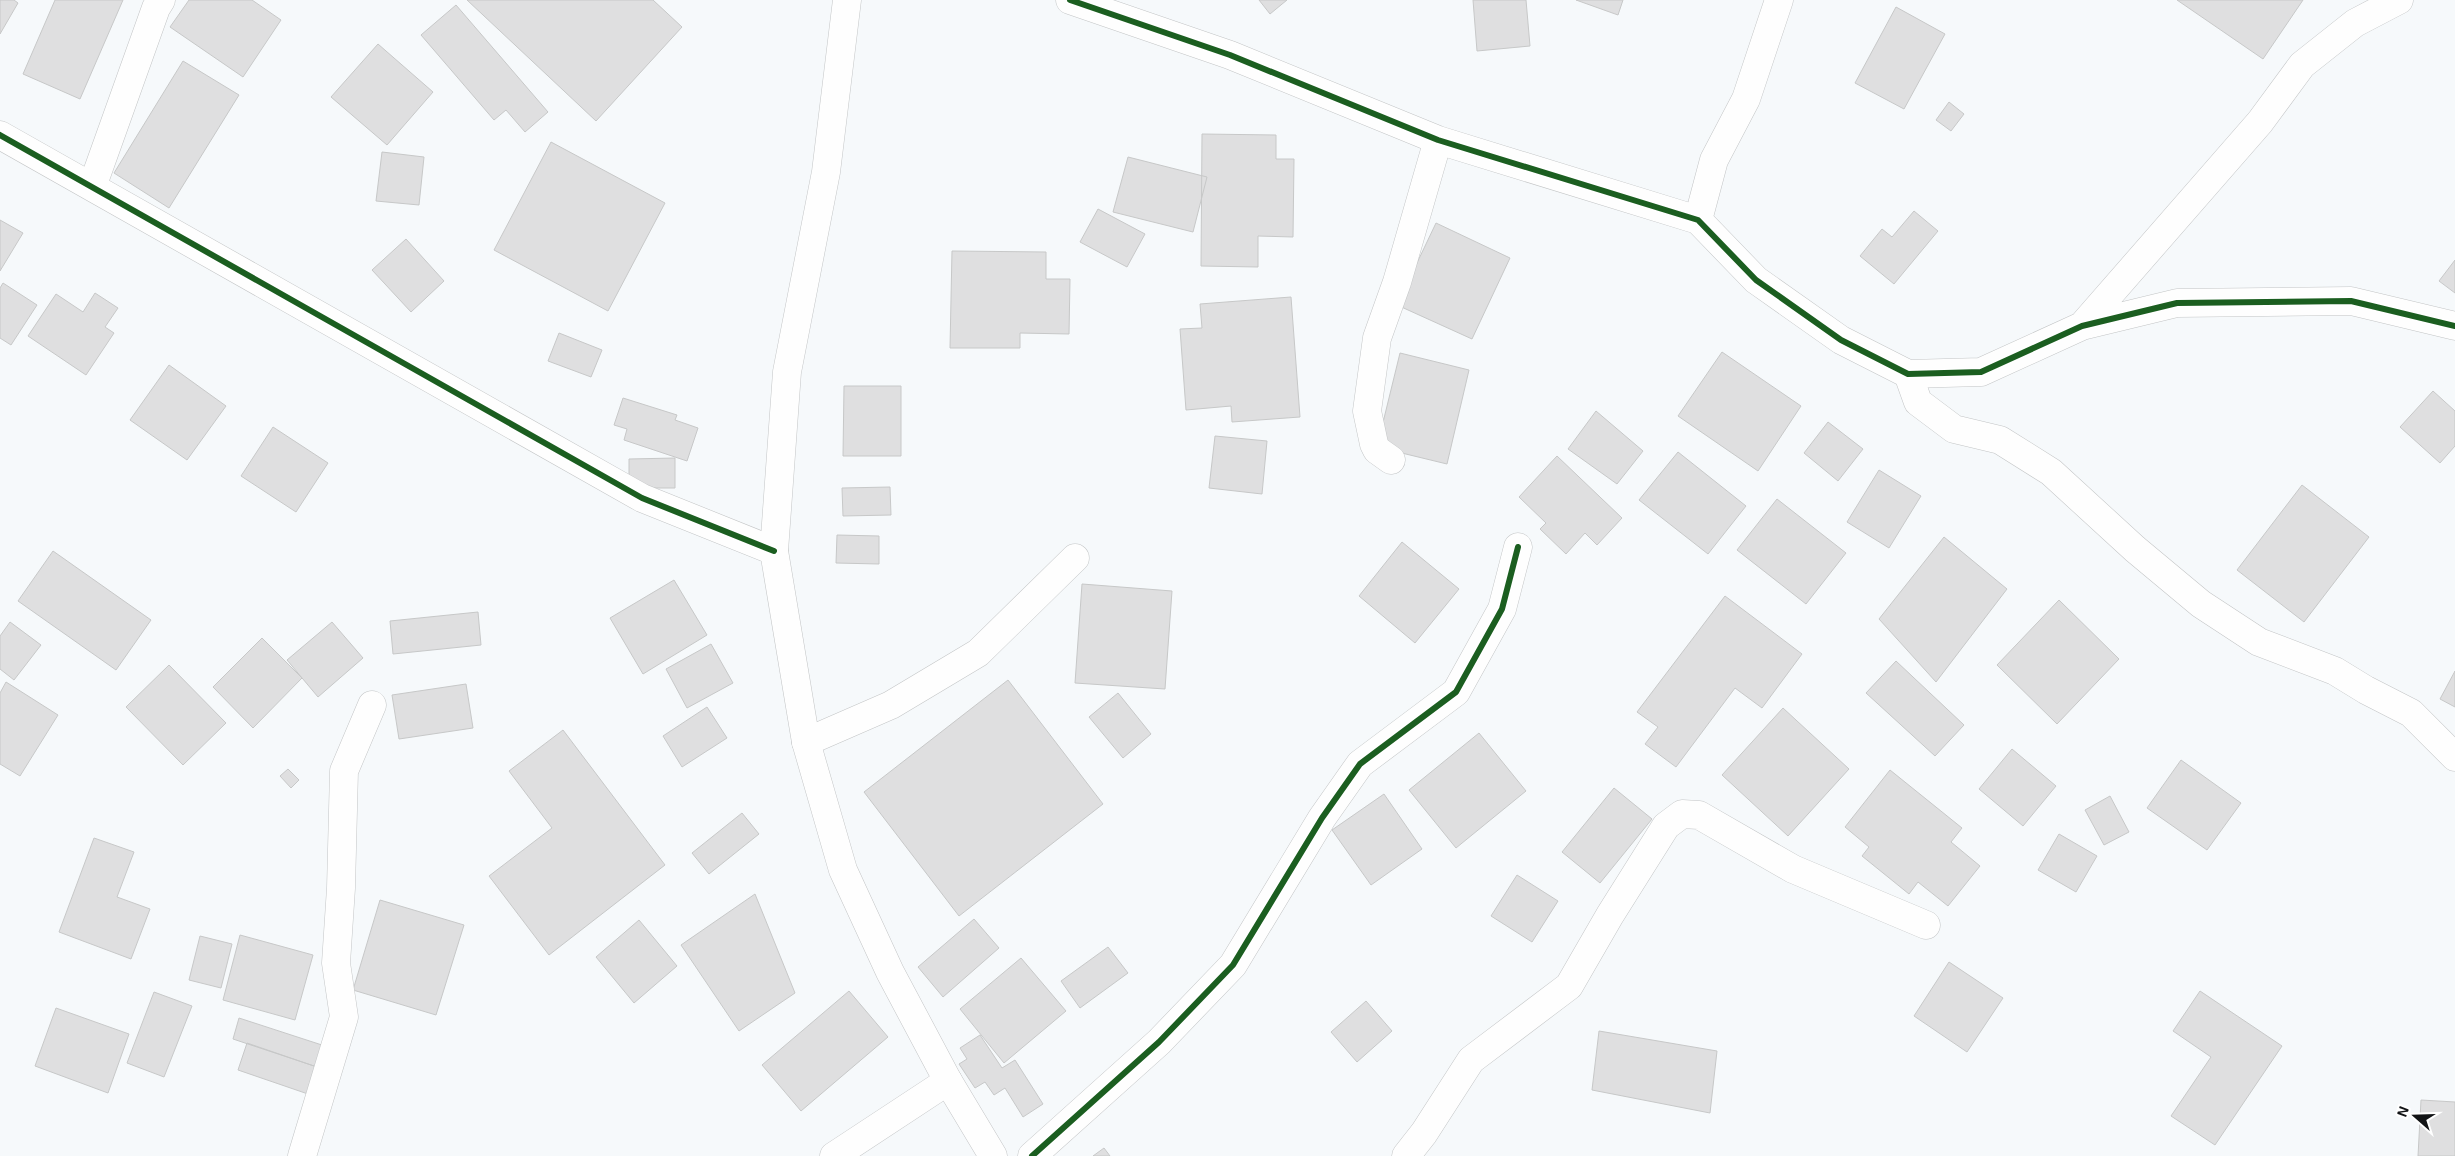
<svg xmlns="http://www.w3.org/2000/svg" width="2455" height="1156" viewBox="0 0 2455 1156" font-family="'Exo 2',sans-serif">
	<style>
		.building { fill: #dfdfe0; stroke: #c7c8c8 }
		.lines { fill: none; stroke-linecap: round; stroke-linejoin: round }
		.minor-casing { stroke: #c3c5c6; stroke-width: 29 }
		.secondary-casing { stroke: #c3c5c6; stroke-width: 29 }
		.minor { stroke: #fefefe; stroke-width: 28 }
		.secondary { stroke: #fefefe; stroke-width: 28 }
		.cycleway-casing { stroke: #fff; stroke-width: 9 }
		.cycleway { stroke: #1b5e20; stroke-width: 6 }
	</style>
	<rect width="100%" height="100%" fill="#f6f9fb"/>
	<path class="building" d="M0 0H14L18 3 0 34Z
		M55 0H123L80 99 23 74Z
		M189 0H252L281 20 243 77 170 27Z
		M467 0H653L682 27 596 121Z
		M1259 0H1287L1270 14Z
		M1473 0H1526L1530 46 1477 51Z
		M1576 0H1623L1618 15Z
		M2177 0H2303L2263 59Z
		M456 5 548 112 525 132 506 110 494 120 421 35Z
		M1896 7 1945 34 1904 109 1855 83Z
		M378 44 433 92 387 145 331 97Z
		M183 61 239 95 169 208 114 173Z
		M1949 102 1964 114 1951 131 1936 120Z
		M1202 134 1276 135V159H1294L1293 237 1258 236V267L1201 266Z
		M551 142 665 203 608 311 494 250Z
		M382 152 424 157 419 205 376 201Z
		M1128 157 1207 177 1193 232 1113 212Z
		M1098 209 1145 234 1127 267 1080 242Z
		M1914 211 1938 231 1894 284 1860 256 1882 229 1892 237Z
		M0 220 23 233 0 271Z
		M1436 223 1510 258 1472 339 1397 305Z
		M406 239 444 281 411 312 372 270Z
		M952 251 1046 252V279H1070L1069 334 1020 333V348H950Z
		M2455 260V293L2439 281Z
		M3 283 37 305 11 345 0 338V288Z
		M95 293 118 308 105 327 114 333 86 375 28 336 56 294 83 312Z
		M1291 297 1300 417 1232 422 1231 406 1186 410 1180 329 1202 328 1200 304Z
		M559 333 602 350 591 377 548 361Z
		M1722 352 1801 406 1758 471 1678 416Z
		M1400 353 1469 370 1447 464 1377 447Z
		M169 365 226 406 187 460 130 420Z
		M844 386H901V456H843Z
		M2433 391 2455 411V446L2440 463 2400 427Z
		M623 398 677 415 675 420 698 428 687 461 624 440 627 429 614 425Z
		M1596 411 1643 451 1617 484 1568 449Z
		M1828 422 1863 449 1838 481 1804 453Z
		M273 427 328 463 296 512 241 476Z
		M1215 436 1267 441 1262 494 1209 488Z
		M1678 452 1746 506 1708 554 1639 500Z
		M1557 456 1622 518 1597 545 1585 533 1566 554 1540 529 1546 523 1519 497Z
		M675 458V488H629V459Z
		M1879 470 1921 496 1889 548 1847 522Z
		M2302 485 2369 537 2304 622 2237 570Z
		M890 487 891 515 843 516 842 488Z
		M1777 499 1846 553 1806 604 1737 550Z
		M837 535 879 536V564L836 563Z
		M1944 537 2007 589 1936 682 1879 619Z
		M1402 542 1459 589 1415 643 1359 596Z
		M53 551 151 620 116 670 18 601Z
		M674 580 707 635 643 674 610 618Z
		M1082 584 1172 591 1165 689 1075 683Z
		M1725 596 1802 654 1762 708 1735 688 1676 767 1645 744 1658 727 1637 712Z
		M2059 600 2119 659 2057 724 1997 665Z
		M478 612 481 645 393 654 390 621Z
		M10 622 41 645 14 680 0 669V636Z
		M332 622 363 658 318 697 287 660Z
		M262 638 302 678 253 728 213 687Z
		M711 644 733 683 687 708 666 669Z
		M1896 661 1964 725 1935 756 1866 693Z
		M169 665 226 723 183 765 126 707Z
		M2455 671V707L2440 699Z
		M1008 680 1103 804 959 916 864 792Z
		M6 682 58 715 20 776 0 764V693Z
		M466 684 473 728 399 739 392 695Z
		M1118 693 1151 734 1123 758 1089 717Z
		M707 707 727 738 682 767 663 736Z
		M1783 708 1849 769 1788 836 1722 775Z
		M563 730 665 865 549 955 489 876 552 828 509 771Z
		M1479 733 1526 791 1456 848 1409 790Z
		M2012 749 2056 786 2023 826 1979 789Z
		M2181 760 2241 803 2207 850 2147 808Z
		M288 769 299 780 291 788 280 776Z
		M1890 770 1962 828 1951 842 1980 866 1948 906 1918 882 1909 894 1862 856 1869 847 1845 827Z
		M1614 788 1652 819 1600 883 1562 852Z
		M1384 794 1422 849 1371 885 1332 830Z
		M2110 796 2129 832 2104 845 2085 810Z
		M742 813 759 834 709 874 692 853Z
		M2059 834 2097 856 2076 892 2038 870Z
		M94 838 134 852 117 897 150 909 131 959 59 932Z
		M1517 875 1558 901 1532 942 1491 916Z
		M755 894 795 993 739 1031 681 945Z
		M380 900 464 925 436 1015 353 990Z
		M974 919 999 948 943 997 918 967Z
		M639 920 677 966 634 1003 596 957Z
		M240 935 313 955 295 1020 223 1000Z
		M200 936 232 944 221 988 189 980Z
		M1108 947 1128 973 1080 1008 1061 981Z
		M1021 958 1066 1011 1004 1063 960 1009Z
		M1949 962 2003 998 1967 1052 1914 1016Z
		M849 991 888 1037 801 1111 762 1065Z
		M2200 991 2282 1046 2215 1145 2171 1116 2211 1057 2173 1031Z
		M154 992 192 1006 164 1077 127 1063Z
		M1366 1001 1392 1031 1357 1062 1331 1032Z
		M56 1008 129 1034 108 1093 35 1066Z
		M239 1018 325 1046 317 1067 233 1039Z
		M1599 1031 1717 1051 1710 1113 1592 1090Z
		M980 1035 1002 1068 1015 1060 1043 1104 1023 1117 1005 1088 994 1095 985 1082 975 1088 959 1064 967 1059 960 1048Z
		M247 1043 317 1067 308 1094 238 1070Z
		M2421 1100 2455 1102V1156H2418Z
		M1104 1148 1110 1156H1093Z"/>
	<g class="lines">
		<defs>
			<path id="minor" d="M1070 0 1230 55 1438 140 1698 220 1756 280 1841 340 1908 374 1981 372 2082 326 2177 303 2351 301 2455 326
				M0 135 642 498 774 551
				M92 187 156 8 161 0
				M1698 220 1714 160 1746 99 1779 0
				M2082 326 2260 122 2302 65 2355 23 2399 0
				M1908 374 1918 402 1954 429 2000 440 2051 472 2135 549 2201 604 2259 642 2335 671 2366 690 2411 713 2455 757
				M1391 460 1377 450 1374 444 1367 411 1377 338 1397 282 1438 140
				M806 742 891 705 978 653 1075 558
				M302 1156 344 1017 336 963 341 888 344 771 372 705
				M834 1156 948 1081
				M1032 1156 1159 1042 1233 965 1322 818 1360 764 1456 692 1502 609 1518 547
				M1406 1156 1424 1133 1471 1060 1569 986 1610 915 1666 826 1682 814 1699 815 1793 869 1926 925"/>
			<path id="secondary" d="M847 0 826 172 787 372 774 551 806 742 843 870 890 972 948 1081 993 1156"/>
		</defs>
		<use href="#minor" class="minor-casing"/>
		<use href="#secondary" class="secondary-casing"/>
		<use href="#minor" class="minor"/>
		<use href="#secondary" class="secondary"/>
		<defs>
			<path id="cycleway" d="M1070 0 1230 55 1438 140 1698 220 1756 280 1841 340 1908 374 1981 372 2082 326 2177 303 2351 301 2455 326
				M0 135 642 498 774 551
				M1032 1156 1159 1042 1233 965 1322 818 1360 764 1456 692 1502 609 1518 547"/>
		</defs>
		<use href="#cycleway" class="cycleway-casing"/>
		<use href="#cycleway" class="cycleway"/>
	</g>
	<g transform="translate(2415 1116) rotate(290)" stroke="#ffffff" stroke-width="4" paint-order="stroke">
	<path d="M0-4L9 19L0 12L-9 19Z" fill="#121416"/>
	<text y="-8" font-size="14" font-weight="bold" text-anchor="middle" fill="#121416">N</text>
	</g>
</svg>
